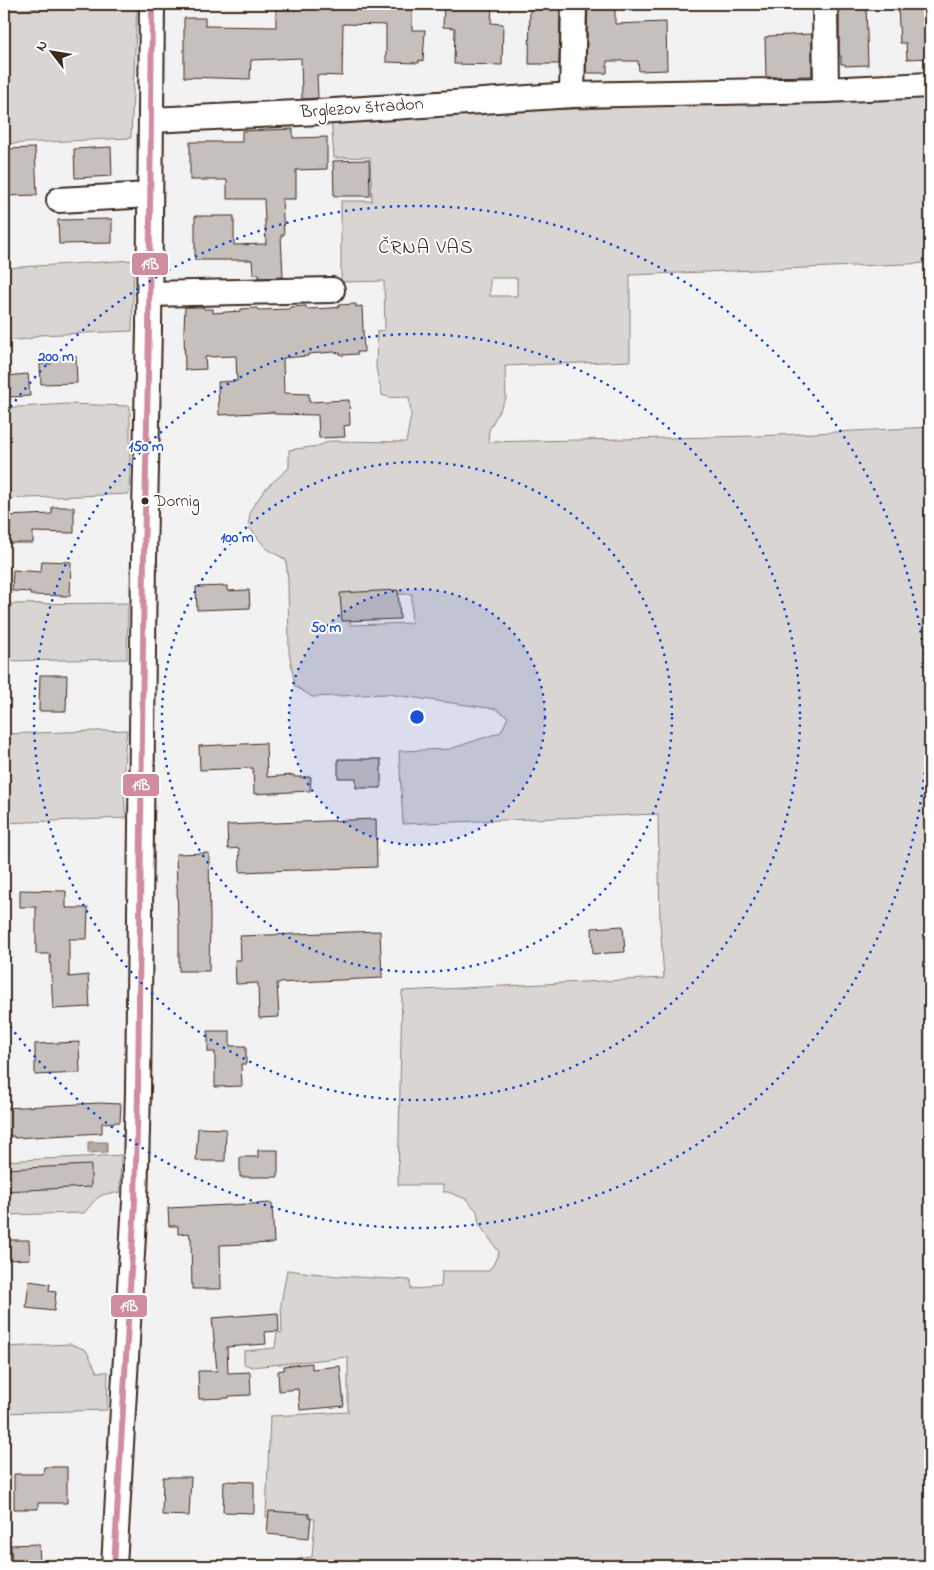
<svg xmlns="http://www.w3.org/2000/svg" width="934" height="1570" viewBox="0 0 934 1570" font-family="'Indie Flower',sans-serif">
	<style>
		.green { fill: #d8d5d2; stroke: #8a8078; fill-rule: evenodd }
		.water { fill: #b2aba7; stroke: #827770 }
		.building { fill: #c6c0bd; stroke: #3b2a1e }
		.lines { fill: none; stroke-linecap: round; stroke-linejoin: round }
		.minor-casing { stroke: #3b2a1e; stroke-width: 28 }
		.minor { stroke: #fff; stroke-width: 24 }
		.bus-1-casing { stroke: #fff; stroke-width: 10 }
		.bus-1 { stroke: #d08d9e; stroke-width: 6 }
		.ring { fill: none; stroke: #1d4ed8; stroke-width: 2.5; stroke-dasharray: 2.5 5 }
		.bus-dot { fill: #3b2a1e; stroke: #fff; stroke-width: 2 }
		.labels { text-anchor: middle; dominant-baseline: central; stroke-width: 4; stroke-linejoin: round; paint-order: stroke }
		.bus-label { font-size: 17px; fill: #3b2a1e; stroke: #fff; text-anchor: start }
		.street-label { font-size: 18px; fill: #3b2a1e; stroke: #fff }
		.quarter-label { font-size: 20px; letter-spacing: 1px; fill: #3b2a1e; stroke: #fff }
		.centre { fill: #1d4ed8; stroke: #fff; stroke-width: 2.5 }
		.ring-label { font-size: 15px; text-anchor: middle; font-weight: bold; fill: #1d4ed8; stroke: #fff; stroke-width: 4; stroke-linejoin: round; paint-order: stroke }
		.line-badge { stroke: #fff; stroke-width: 2 }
		.badge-label { font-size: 14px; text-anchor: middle; font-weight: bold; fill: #fff }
	</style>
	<rect width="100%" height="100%" fill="#f3f2f2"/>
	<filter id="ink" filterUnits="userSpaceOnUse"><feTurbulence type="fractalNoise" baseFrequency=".02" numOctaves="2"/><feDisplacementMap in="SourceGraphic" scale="10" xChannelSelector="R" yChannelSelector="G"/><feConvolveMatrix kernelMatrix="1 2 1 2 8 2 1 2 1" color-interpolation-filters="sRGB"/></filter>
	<g filter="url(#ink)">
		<path class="green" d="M137 5 131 138 4 144V10Z
			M930 93V263L630 275V361L505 366 506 398 489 430 488 442 758 436 930 427V687L926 688 930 694V1566H297L298 1559 312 1557 315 1519 266 1517 270 1416 348 1412V1357L252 1367 244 1364V1351L275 1348 277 1332 282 1333 281 1303 287 1270 338 1276 410 1280 411 1289 441 1287 442 1271H488L493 1265 499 1252 479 1224 477 1211 466 1199 448 1192H443V1185H398L402 991 664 978 660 922 658 814 403 824 399 751 450 749 501 732 508 717 496 709 387 694 312 697 295 686 289 652 288 580 286 560 266 548 248 526 251 509 267 487 289 468V450L318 446 330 441 406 442 411 416 409 397C400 397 390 399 382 395L376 368 377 331 385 330 384 281 341 282V201H372L370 157 334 158 331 118 447 111 584 109 772 99ZM490 278H517V296H490ZM412 594 411 623 350 625 352 595Z
			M134 260 132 331 39 335 29 339 4 341V268Z
			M67 404 130 406V467L129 494 4 499V408Z
			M128 603 127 659 4 661V604Z
			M127 730C123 759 123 789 126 818L4 823V734Z
			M121 1155 120 1193C98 1193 98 1197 84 1213L4 1215V1161Z
			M71 1344 86 1350 97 1372H108L107 1410 4 1413V1347Z"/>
		<path class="water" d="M88 1142H107V1152L88 1153Z"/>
		<path class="building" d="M276 4H412V30H425L423 61 419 60V63L386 62V25L343 24 342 76 317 75 318 98 302 99 301 58 251 60 250 79 184 77V18H205V26L276 27Z
			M444 4H492L491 23 503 24 502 65 454 64 455 28 443 27Z
			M530 4H560L559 64H529Z
			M588 4H615V24L666 22 667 70 639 71 638 61H607V73H586Z
			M844 4H866L868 65 845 66V64H841V56H839V9L842 8V5Z
			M929 5 930 58 907 59 906 43H900L898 7Z
			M812 34V76L766 77 765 37H768V36Z
			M293 129V138L327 137V169L296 170V199H282L284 235H281L283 277 259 278V274H253L252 260H195V216H234V245L266 244 264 199H227V180H190V142H242V131Z
			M111 147 112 176 75 178 74 149Z
			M35 148 37 195 4 196V149Z
			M369 160 370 196H334L333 161Z
			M112 219V243L59 244 58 220Z
			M356 304V307L362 306 364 352H357L358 354 341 355 340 353 334 352 308 354V356L283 358 284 393 309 394V402L349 400 350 425 344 426 345 437 319 438 318 415 274 414V412L219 415 218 382 237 381 236 356 205 357 206 369 185 370 184 330 185 307H203L204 309H213V313L241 311V309L257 308 258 310 290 309V307L306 306V309L333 308 339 307V305Z
			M76 356 77 383 41 384 40 364H51V357Z
			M28 374 30 396 8 397 6 376Z
			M52 507H74V533L33 532V543H8L7 516 52 514Z
			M42 561 71 562 70 596 30 595V592L12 591 13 570 41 572Z
			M227 586V591L249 590 250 608 197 610 196 587Z
			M398 590 400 619 342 621 340 593Z
			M40 675H67L66 711H39Z
			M266 743 267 777 294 775V777H311L310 791 254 794 253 768 200 770 199 746Z
			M338 759H381V788H356V778H338Z
			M376 819 377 867 240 872 239 848 228 849 227 825Z
			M209 853 210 920 209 971H179V921H178L176 854Z
			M20 890 66 891V908H88L87 939H69V977L88 975 90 1007 53 1009 50 954H36V907H20Z
			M623 926 625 952 593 954 592 928Z
			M380 931 382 978 277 983 279 1017 259 1018 258 983 236 984 235 960H241L240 936Z
			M208 1031H230V1046H246V1064H241L242 1086 215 1087V1052H208Z
			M79 1042 80 1073 35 1075V1044Z
			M99 1103 121 1104 120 1122 102 1123V1133L14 1138V1136H4V1108Z
			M198 1128 226 1129 225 1161H196Z
			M258 1150H278V1177H240V1157H258Z
			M91 1165V1187L4 1191V1169Z
			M272 1203 274 1243 220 1245 221 1289H192L191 1238H190L189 1233 178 1234V1226H169L168 1208Z
			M4 1240H29L30 1259 4 1260Z
			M29 1281 50 1284 49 1291 56 1292 54 1311 26 1308Z
			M278 1313 279 1331 265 1332 266 1344 227 1347 228 1373 250 1372 251 1395 229 1396V1398L199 1399 198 1371H217L212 1318Z
			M312 1363V1369L340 1366 344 1406 300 1410 298 1389 279 1391 278 1371 284 1370V1366Z
			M44 1467H67V1503H38V1509H14V1474H43Z
			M163 1477H191L189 1516 162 1515Z
			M224 1481 254 1482V1513L223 1512Z
			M269 1511 309 1514V1518H311L309 1538 267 1534Z
			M39 1544 40 1563 12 1565 11 1545Z"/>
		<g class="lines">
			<defs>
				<path id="minor" d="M825 4 826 90
					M572 95 574 4
					M151 120 319 112 572 95 826 90 930 85
					M59 200 150 195
					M149 294 332 290
					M114 1566 135 1201 138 1092 144 558 149 328 152 4"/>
			</defs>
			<use href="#minor" class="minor-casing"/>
			<use href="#minor" class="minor"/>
			<defs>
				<path id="bus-1" d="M114 1566 135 1201 138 1092 144 558 149 328 152 4"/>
			</defs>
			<use href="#bus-1" class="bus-1-casing"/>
			<use href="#bus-1" class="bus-1"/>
		</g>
	</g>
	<circle cx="417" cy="717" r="128" fill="#1d4ed8" fill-opacity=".12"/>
	<g class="ring">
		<circle cx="417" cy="717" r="128"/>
		<circle cx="417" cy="717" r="255"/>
		<circle cx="417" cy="717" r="383"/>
		<path d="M6 413A511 511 0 1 1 6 1021"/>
	</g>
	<circle class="bus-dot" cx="145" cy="501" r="4.5"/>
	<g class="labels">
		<g class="bus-label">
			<text x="154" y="501">Dornig</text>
		</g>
		<g class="street-label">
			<text transform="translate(362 109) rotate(-4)">Brglezov štradon</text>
		</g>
		<g class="quarter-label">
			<text x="426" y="248">ČRNA VAS</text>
		</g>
	</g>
	<circle cx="417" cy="717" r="8" class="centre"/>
	<g class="ring-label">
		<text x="56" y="361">200 m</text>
		<text x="146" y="451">150 m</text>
		<text x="237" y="542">100 m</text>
		<text x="326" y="632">50 m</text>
	</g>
	<g class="line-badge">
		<rect x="131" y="252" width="38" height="24" rx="5" fill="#d08d9e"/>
		<rect x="122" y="773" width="38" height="24" rx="5" fill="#d08d9e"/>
		<rect x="110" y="1294" width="38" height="24" rx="5" fill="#d08d9e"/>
	</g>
	<g class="badge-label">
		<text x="150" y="269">19B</text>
		<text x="141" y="790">19B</text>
		<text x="129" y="1311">19B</text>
	</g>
	<rect width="934" height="1570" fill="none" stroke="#fff" stroke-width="20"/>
	<rect x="10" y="10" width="914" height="1550" fill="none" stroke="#3b2a1e" stroke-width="2" filter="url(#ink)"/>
	<g transform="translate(52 52) rotate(301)" stroke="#ffffff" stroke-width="4" paint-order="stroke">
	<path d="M0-4L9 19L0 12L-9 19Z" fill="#3b2a1e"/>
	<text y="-8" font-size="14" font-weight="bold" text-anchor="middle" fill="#3b2a1e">N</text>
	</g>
</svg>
